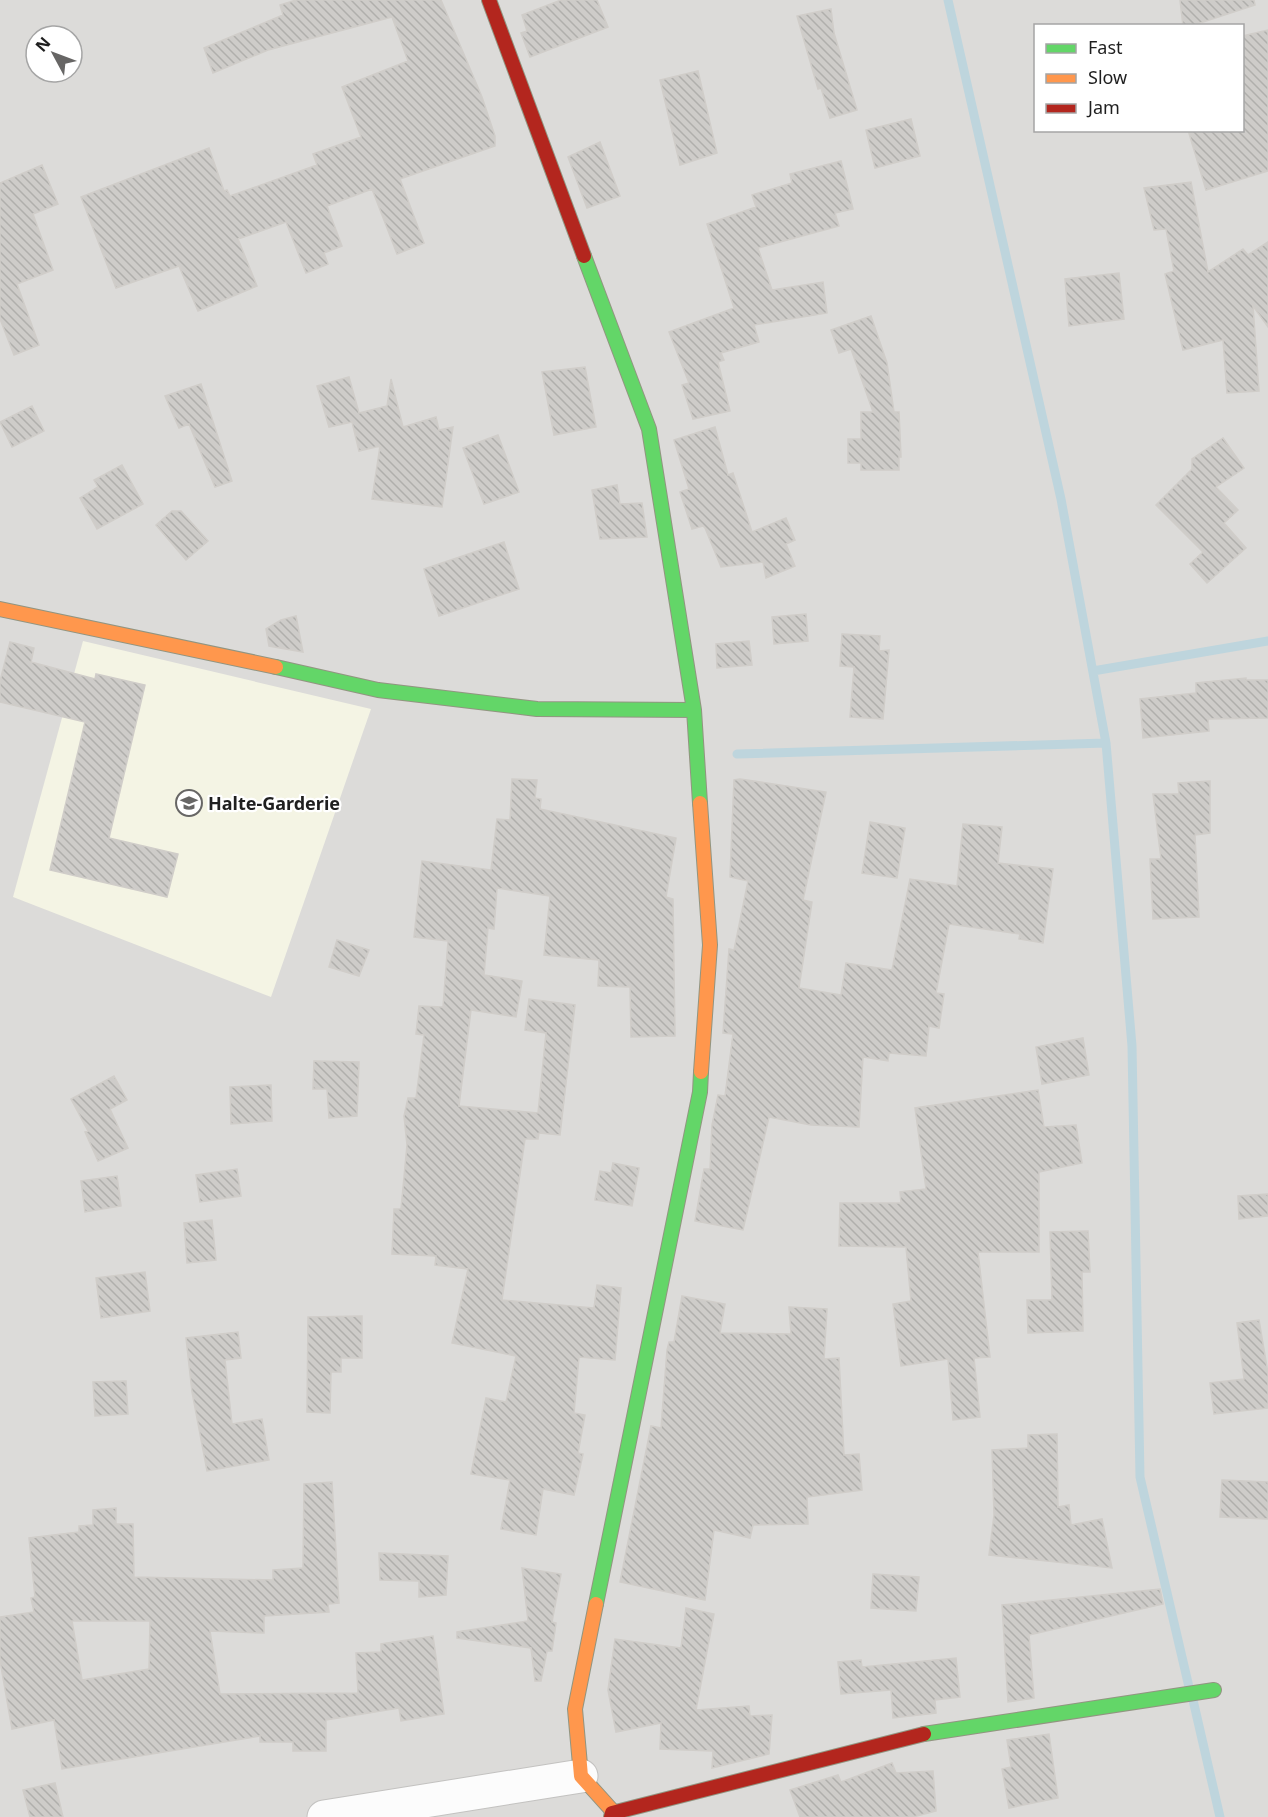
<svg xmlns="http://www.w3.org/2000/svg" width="1268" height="1817" viewBox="0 0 1268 1817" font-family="'Noto Sans',sans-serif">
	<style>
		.residential { fill: #dcdbd9; fill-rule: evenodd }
		.education { fill: #f4f4e4 }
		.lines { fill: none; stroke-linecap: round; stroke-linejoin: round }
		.stream { stroke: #bed5dd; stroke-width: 9 }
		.building { fill: url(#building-back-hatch); stroke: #d0cdc9; stroke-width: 1.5; fill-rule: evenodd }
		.street-casing { stroke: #c3c2c0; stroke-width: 35 }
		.fast-casing { stroke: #929581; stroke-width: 16 }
		.slow-casing { stroke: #929581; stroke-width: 16 }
		.jam-casing { stroke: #929581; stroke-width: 16 }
		.street { stroke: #fcfcfc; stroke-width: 33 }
		.fast { stroke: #63d668; stroke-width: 14 }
		.slow { stroke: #ff974d; stroke-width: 14 }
		.jam { stroke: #b3261e; stroke-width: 14 }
		.labels { text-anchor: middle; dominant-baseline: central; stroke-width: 4.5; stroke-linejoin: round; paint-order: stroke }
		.poi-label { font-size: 18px; font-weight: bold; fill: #1f1f1f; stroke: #fff; text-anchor: start }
	</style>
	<defs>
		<pattern id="building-back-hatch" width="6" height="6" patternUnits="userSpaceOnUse" patternTransform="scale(1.5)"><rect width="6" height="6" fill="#ceccc9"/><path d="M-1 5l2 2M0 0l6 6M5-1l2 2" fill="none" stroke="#b0afac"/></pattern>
	</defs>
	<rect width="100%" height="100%" fill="#edebe8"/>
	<path class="residential" d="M0 0H1268V1817H0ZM1036 26H1242V130H1036ZM36 36H72V72H36Z"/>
	<path class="education" d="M83 641 371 709 271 997 13 897Z"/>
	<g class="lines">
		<path class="stream" d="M948 0 1061 499 1106 743 1132 1046 1140 1477 1189 1687
			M1093 671 1268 641
			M737 754 1106 743
			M1193 1700 1220 1817"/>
	</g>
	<path class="building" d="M296 0H441L482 97 495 136V146L400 179 424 243 397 254 372 189 327 206 342 246 324 253 328 264 306 273 286 222 238 239 257 286 198 311 179 266 116 288 81 197 209 148 224 191 227 190 230 196 317 165 313 154 361 137 342 87 408 61 392 17 268 50 213 73 204 48 283 15 280 5Z
		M561 0H597L608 27 530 57 521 33 527 31 522 15Z
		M1180 0H1254L1255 5 1191 26H1183Z
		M831 9 834 33 857 110 830 118 821 88 818 89 797 16Z
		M1268 30V171L1206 190 1188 130H1242V36Z
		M698 71 717 153 680 165 660 80Z
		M911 119 920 156 875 168 866 130Z
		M600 142 620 196 587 208 568 157Z
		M841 161 853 209 835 213 839 226 758 248 772 290 823 282 827 313 754 325 759 342 721 353 724 360 718 362 730 411 693 419 682 385 689 383 669 332 734 308 707 224 756 207 752 195 792 183 790 174Z
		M42 165 58 204 33 214 53 270 17 284 39 345 14 355 0 319V183Z
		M1191 182 1208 272 1243 249 1248 255 1268 242V327L1253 306 1259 391 1227 393 1223 340 1183 350 1165 274 1174 271 1166 229 1154 230 1144 188Z
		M1119 273 1124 319 1069 326 1065 279Z
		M871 316 887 363 894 412H899L901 457H899V470H861V463H848V439H861V412H873L851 349 839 353 831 330Z
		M585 367 596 427 554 435 542 372Z
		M349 377 359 413 387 406 391 379 403 427 436 417 439 430 453 427 442 507 372 499 380 446 359 451 352 422 329 427 317 386Z
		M201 384 232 481 215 487 189 424 179 428 165 396Z
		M32 406 44 431 12 447 0 422Z
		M715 427 728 475 733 473 752 532 786 518 795 540 786 544 795 566 766 578 763 562 721 567 705 528 703 526 692 529 680 492 689 489 674 440Z
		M498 435 519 492 484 504 463 448Z
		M1223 438 1244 468 1216 487 1238 510 1224 523 1246 548 1207 583 1190 564 1203 552 1156 505 1192 469V459Z
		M122 465 143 504 97 529 80 498 98 487 94 480Z
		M617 485 620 504 642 503 647 537 600 539 592 490Z
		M172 511H181L208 541 186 560 156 525Z
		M504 542 519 589 439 616 424 569Z
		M806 614 808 641 774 644 772 617Z
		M296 616 303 652 269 646 266 629 281 620Z
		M842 634 880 636 879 651 889 650 883 719 850 717 854 667 840 666Z
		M749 641 752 665 717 668 716 644Z
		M10 642 34 648 31 662 95 679 96 674 145 685 109 838 178 854 167 897 50 870 85 722 0 702V681Z
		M1246 678V680H1268V718L1208 719 1209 731 1143 738 1140 699 1196 693V683Z
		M512 779 537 780 535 798 541 799 540 809 676 838 666 897 673 899 675 1036 631 1037 630 987 598 986 599 960 544 955 550 896 497 888 494 929 488 928 484 975 522 981 516 1017 471 1010 459 1106 538 1113 546 1033 525 1030 529 999 575 1005 560 1135 539 1133 538 1139H525L502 1300 594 1308 597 1285 621 1288 615 1360 579 1357 574 1413 585 1415 578 1453 583 1454 574 1495 543 1489 536 1535 501 1529 510 1480 471 1474 486 1398 506 1402 516 1356 452 1343 468 1269 435 1265 436 1256 392 1254 394 1209H401L407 1145 404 1116 408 1098H416L424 1035 416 1034 419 1006 443 1007 448 941 414 937 422 861 491 870 497 819 510 820Z
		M740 779 826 792 803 900 812 902 799 988 841 995 846 963 892 970 910 879 957 886 963 824 1002 827 998 863 1053 869 1043 943 1019 939 1020 934 949 924 936 993 944 994 939 1028 929 1026 926 1056 889 1053 888 1061 863 1057 859 1127 811 1125 769 1117 743 1230 695 1221 704 1169H710L712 1125 718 1095 725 1096 733 1034 723 1033 729 949 734 950 748 881 730 877 734 780Z
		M1210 781V833L1195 835 1199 917 1153 919 1150 859H1161L1153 794H1179L1178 783Z
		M870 822 905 828 897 878 862 873Z
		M337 940 369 950 359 976 329 967Z
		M1083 1038 1089 1075 1042 1084 1036 1047Z
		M314 1061 359 1062 357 1116 329 1118 327 1089H313Z
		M114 1076 127 1100 110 1109 128 1148 98 1161 85 1132 88 1131 71 1099Z
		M271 1085 272 1121 231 1124 230 1087Z
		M1038 1090 1044 1127 1076 1125 1082 1163 1039 1172V1252H978L990 1357 974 1358 980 1417 953 1420 948 1359 901 1366 893 1304 911 1301 906 1247 839 1246 840 1203H901L900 1192 926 1189 915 1108Z
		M613 1163 639 1168 632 1206 595 1200 600 1171 611 1173Z
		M237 1169 241 1196 200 1202 196 1175Z
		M117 1176 121 1206 85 1212 81 1181Z
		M1268 1194V1216L1239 1219 1238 1196Z
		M212 1220 216 1260 187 1263 184 1223Z
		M1088 1231 1090 1272H1082L1083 1331 1028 1333 1027 1300H1052L1050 1232Z
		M145 1272 150 1311 101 1318 96 1278Z
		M682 1296 725 1304 720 1333 791 1334 789 1307 827 1309 824 1359 839 1358 844 1455 859 1454 862 1490 807 1497 808 1524 753 1525 750 1538 714 1530 705 1600 620 1582 651 1426 661 1428 667 1350 669 1342H674Z
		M362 1316V1358H341V1372H331L330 1413 307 1412 308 1317Z
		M1259 1320 1268 1373V1408L1214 1414 1210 1383 1244 1379 1237 1323Z
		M238 1332 241 1358 225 1360 232 1424 262 1419 269 1460 207 1471 192 1392 186 1338Z
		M126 1381 128 1414 95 1416 93 1382Z
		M1057 1434 1058 1507 1069 1505 1071 1525 1102 1519 1112 1568 989 1555 994 1515 992 1450 1028 1448V1435Z
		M1222 1480 1268 1482V1519L1220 1517Z
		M332 1482 339 1603 328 1604 329 1612 264 1616V1633L210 1631 220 1694 358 1693 356 1653 381 1652V1644L433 1636 444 1714 401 1721 399 1708 326 1720V1751H293V1742H260V1736L62 1769 54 1720 12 1729 0 1661V1617L34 1612 31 1598 35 1597 29 1538 79 1532V1526L93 1525V1510L116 1508V1524H133L134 1577 273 1580V1570L303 1568 304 1484ZM72 1621H150L149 1669 82 1680Z
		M379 1553 448 1556 446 1595 419 1597V1581L380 1580Z
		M522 1568 561 1574 552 1622 556 1623 552 1651H547L541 1681H535L531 1648 457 1638V1632L528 1621Z
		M873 1574 919 1577 916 1611 871 1608Z
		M1160 1589 1163 1604 1029 1635 1034 1698 1008 1702 1002 1605Z
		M686 1608 714 1614 696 1710 749 1706 750 1716 772 1715 769 1754 712 1768 713 1751 660 1749 661 1723 616 1732 608 1690 615 1639 681 1648Z
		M956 1658 960 1697 935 1700 936 1713 893 1718 891 1690 841 1694 838 1662 861 1660 862 1667Z
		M1049 1734 1058 1798 1009 1808 1002 1769 1011 1767 1007 1740Z
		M892 1763 896 1773 933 1771 936 1811 913 1817H800L790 1790 838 1775 841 1782Z
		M55 1783 63 1817H30L23 1790Z"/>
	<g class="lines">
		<defs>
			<path id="street" d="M324 1817 581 1776"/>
			<path id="fast" d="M584 256 649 429 694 710 700 803
				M276 667 378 690 537 709 694 710
				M596 1604 700 1092 701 1072
				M924 1734 1214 1690"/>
			<path id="slow" d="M0 609 276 667
				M700 803 710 945 701 1072
				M596 1604 575 1709 581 1776 618 1817"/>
			<path id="jam" d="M489 0 584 256
				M611 1817 612 1813 924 1734"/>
		</defs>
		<use href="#street" class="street-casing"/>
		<use href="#fast" class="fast-casing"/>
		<use href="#slow" class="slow-casing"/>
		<use href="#jam" class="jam-casing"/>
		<use href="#street" class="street"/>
		<use href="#fast" class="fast"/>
		<use href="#slow" class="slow"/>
		<use href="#jam" class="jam"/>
	</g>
	<defs>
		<symbol id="school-ring" viewBox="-11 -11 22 22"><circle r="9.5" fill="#fff" stroke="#676665" stroke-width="1.5"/><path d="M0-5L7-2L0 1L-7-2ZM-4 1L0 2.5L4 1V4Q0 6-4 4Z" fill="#676665"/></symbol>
	</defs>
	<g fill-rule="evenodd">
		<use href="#school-ring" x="174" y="788" width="30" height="30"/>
	</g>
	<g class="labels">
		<g class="poi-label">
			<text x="208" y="803">Halte-Garderie</text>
		</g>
	</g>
	<rect x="1034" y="24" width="210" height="108" fill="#ffffff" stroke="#a5a5a5" stroke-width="1.5"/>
	<rect x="1046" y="44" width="30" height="9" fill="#63d668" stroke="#a5a5a5" stroke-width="1.5"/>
	<text x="1088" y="54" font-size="18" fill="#1f1f1f">Fast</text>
	<rect x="1046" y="74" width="30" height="9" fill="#ff974d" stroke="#a5a5a5" stroke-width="1.5"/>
	<text x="1088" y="84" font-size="18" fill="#1f1f1f">Slow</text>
	<rect x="1046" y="104" width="30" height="9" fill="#b3261e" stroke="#a5a5a5" stroke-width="1.5"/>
	<text x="1088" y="114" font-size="18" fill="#1f1f1f">Jam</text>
	<g transform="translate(54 54) rotate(311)"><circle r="28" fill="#ffffff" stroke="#a5a5a5" stroke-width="1.5"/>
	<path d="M0-4.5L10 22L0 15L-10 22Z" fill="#676665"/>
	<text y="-9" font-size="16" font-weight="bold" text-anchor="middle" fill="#1f1f1f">N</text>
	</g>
</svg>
